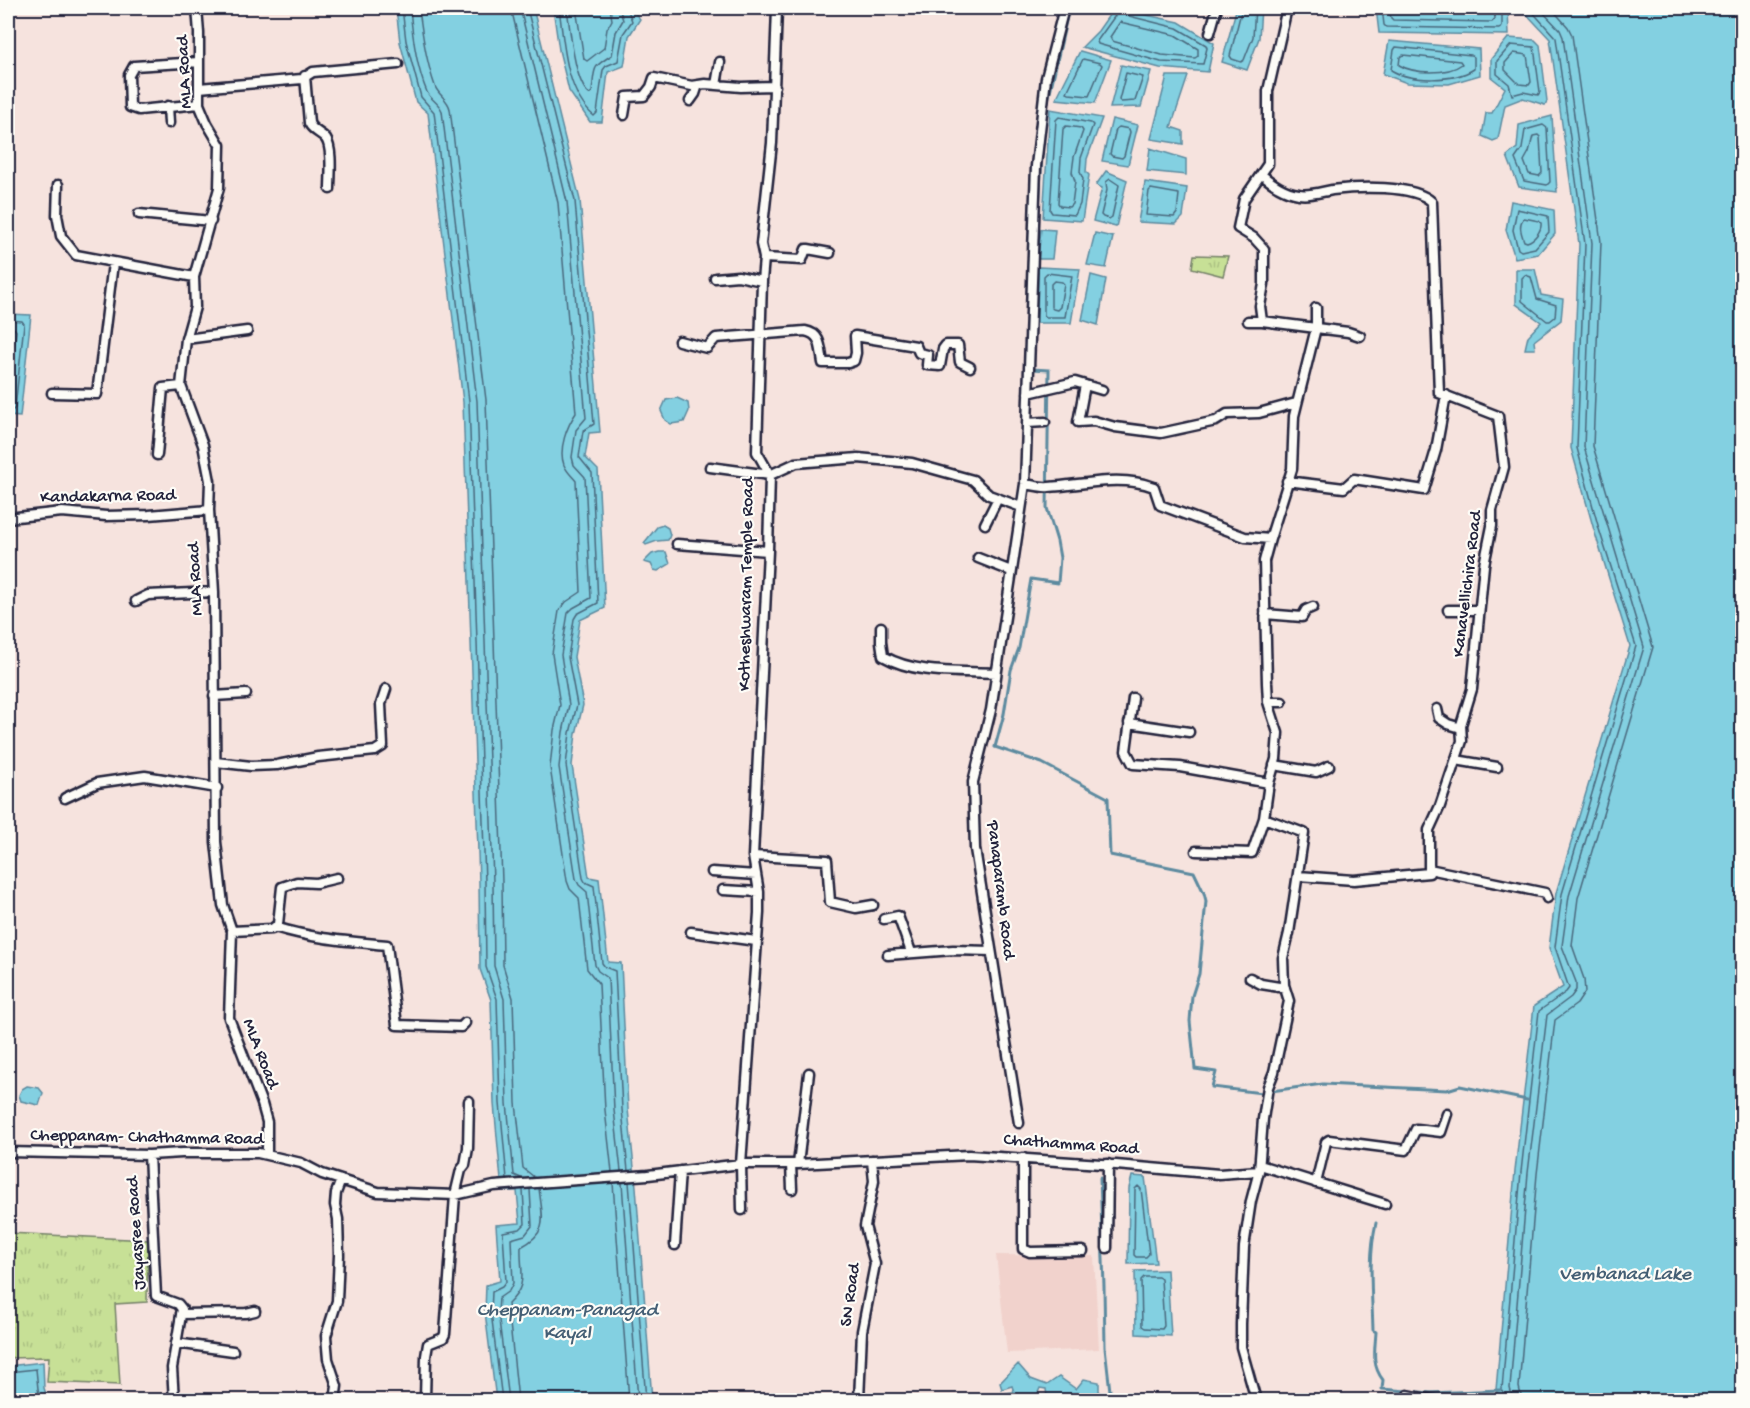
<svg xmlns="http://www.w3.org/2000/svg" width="1750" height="1408" viewBox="0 0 1750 1408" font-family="'Gochi Hand',sans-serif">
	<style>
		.built { fill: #f1d2cc }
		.grass { fill: url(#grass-tufts); stroke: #748168; stroke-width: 1.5 }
		.water { fill: #83d0e1; stroke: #5c8a9f; stroke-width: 1.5 }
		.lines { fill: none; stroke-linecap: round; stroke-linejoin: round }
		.shore { stroke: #49687d; stroke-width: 1.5 }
		.stream { stroke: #5c8a9f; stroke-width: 3 }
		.street-casing { stroke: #22223b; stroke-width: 13 }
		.street { stroke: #fdfcf7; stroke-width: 8 }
		.labels { text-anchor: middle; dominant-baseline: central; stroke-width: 4.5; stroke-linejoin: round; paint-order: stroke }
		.street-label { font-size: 18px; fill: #22223b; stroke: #fdfcf7 }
		.water-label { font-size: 20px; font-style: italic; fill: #445f75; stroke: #fdfcf7 }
	</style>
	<defs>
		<pattern id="grass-tufts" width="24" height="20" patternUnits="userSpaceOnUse" patternTransform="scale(1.5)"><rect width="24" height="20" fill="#c7e096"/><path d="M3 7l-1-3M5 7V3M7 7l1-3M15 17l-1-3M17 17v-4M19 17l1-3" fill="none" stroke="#abc082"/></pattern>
	</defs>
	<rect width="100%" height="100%" fill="#f6e3de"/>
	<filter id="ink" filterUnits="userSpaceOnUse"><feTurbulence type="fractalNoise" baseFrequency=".0167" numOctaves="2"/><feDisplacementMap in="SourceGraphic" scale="12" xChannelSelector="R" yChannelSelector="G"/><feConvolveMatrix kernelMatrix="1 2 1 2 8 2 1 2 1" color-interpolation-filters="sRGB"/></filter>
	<g filter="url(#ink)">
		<path class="built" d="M996 1255 1094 1256 1099 1349 1007 1353Z"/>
		<path class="grass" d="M1194 255 1228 256 1223 276 1192 268Z
			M8 1233 148 1240 147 1302 115 1304 120 1385 47 1382 49 1357 8 1358Z"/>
		<path class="water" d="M396 8H533L580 200 600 432 589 433 585 457 598 470 605 608 580 620 574 657 583 705 576 734 572 765 589 877 599 879 608 962 621 963 628 1109 636 1187 652 1400H496L485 1312 486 1285 500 1281 496 1225 520 1223 517 1191H502L494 1104 491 1000 480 969 479 882 463 402 428 113 416 102 400 42Z
			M553 8 622 10 631 8 640 19 629 36 624 66 608 72 602 122H590L569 91 559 50Z
			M1114 8 1179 22 1214 43 1208 72 1160 68 1082 47 1098 31Z
			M1242 8H1261L1259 38 1247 70 1222 62 1236 10Z
			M1376 8H1508L1509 35 1379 33Z
			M1521 8H1742V1400H1500L1496 1390 1515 1171 1534 1006 1563 987 1549 948 1556 893 1630 646 1594 530 1571 448 1579 244 1550 39Z
			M1508 38 1535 40 1540 45 1547 101 1545 105 1523 98 1505 105 1498 139 1493 141 1482 136 1486 113H1492L1505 88 1491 77V59Z
			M1389 41 1479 49 1480 75 1449 84 1407 83 1383 74Z
			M1080 51 1111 60 1095 103 1056 99Z
			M1121 65 1151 71 1141 107 1110 108Z
			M1167 76H1188L1171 127 1183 131V144L1151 139Z
			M1050 109 1102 118 1087 159 1086 172 1089 175 1082 221 1043 218Z
			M1552 116 1557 192 1519 187 1507 156 1517 148 1519 125Z
			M1112 119 1138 125 1128 165 1102 161Z
			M1150 148 1186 159V175L1147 171Z
			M1106 171 1127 180 1116 227 1093 221 1102 188 1096 185Z
			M1145 182 1187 188 1183 217 1176 224 1138 222Z
			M1511 201 1554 210 1555 234 1538 254 1515 258 1506 230Z
			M1041 229 1055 230 1052 259H1038Z
			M1095 233 1113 237 1106 268 1087 265Z
			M1038 267 1080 269 1071 323H1037Z
			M1516 269H1535L1541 295 1563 299 1561 320 1534 341 1535 349H1525L1528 336 1541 322 1516 304Z
			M1091 275 1106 279 1098 325 1082 320Z
			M8 314 31 315 20 417 8 416Z
			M677 398 688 403 689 411 684 422 671 424 665 420 661 411 666 400Z
			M663 525 668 528 670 535 668 540 657 541 646 545 644 543 657 527Z
			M659 552H666L670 564 658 571 654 570 651 564 644 562 652 554Z
			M27 1086 39 1088 43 1093 39 1105 21 1101 19 1095 22 1089Z
			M1132 1176 1145 1177 1156 1263 1128 1264 1129 1188Z
			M1167 1270 1171 1336 1136 1334 1135 1271Z
			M43 1362 44 1388 48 1400H8V1366Z
			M1018 1364 1031 1379 1047 1385 1059 1377 1076 1389 1084 1379 1099 1382V1400L1047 1397 1046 1389 1040 1388 1037 1395 1029 1396 1022 1400H1006V1393L1014 1392 1012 1386 1002 1389 1000 1383Z"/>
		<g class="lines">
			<path class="shore" d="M402 8 406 41 421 97 434 112 469 401 485 882 486 967 497 999 500 1103 507 1179
				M410 8C412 32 417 69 427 92 431 100 439 103 442 111L477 401 493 882 494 966 504 999 507 1103 514 1175 521 1178
				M419 8C422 34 426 61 435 86 438 95 448 99 450 109L486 400 502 882 503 965 513 998 516 1103 523 1168 534 1177
				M511 8 558 203 576 413C567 426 558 449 564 465 567 472 572 476 576 481L581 592 566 602 559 611 552 654 560 705 554 730 550 767 567 881 570 889 579 898 587 969 599 984 605 1110 612 1172
				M520 8 567 202 586 418 576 430 572 457 574 465 585 477 591 598 573 608 568 613 561 655 569 705 563 732 559 767 576 879 579 885 587 892 595 965 598 971 608 978 614 1110 621 1171
				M527 8 575 201 594 424 583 431 579 457 592 473 598 603 577 614 574 619 568 657 577 705 570 733 566 765 583 878 585 882 594 886 602 963 605 967 615 971 622 1109 628 1171
				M559 8C564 42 565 92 594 116L597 113 603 70 606 66 618 61 623 34 632 21 627 8
				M567 8C570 28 574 81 589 94L592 92C595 67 591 68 612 55L616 32 623 20 619 8
				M576 8 584 59 587 61 604 48 607 29 612 20 610 8
				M1119 8 1120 9 1117 13 1097 41 1098 44 1161 62 1203 64 1207 48 1206 45 1177 28 1129 16 1123 9 1124 8
				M1242 8 1230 56 1232 59 1241 62 1244 60 1253 37 1255 8
				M1382 8 1384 25 1386 27 1499 29 1502 27V8
				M1389 8 1391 18 1393 20 1492 22 1495 19 1494 8
				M1398 8 1401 11 1482 12 1485 8
				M1120 22 1175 35 1198 49V56L1195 58 1162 55 1112 41 1110 37Z
				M1511 45 1534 47 1540 92 1538 95 1523 92 1512 95 1509 84 1497 74V61Z
				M1396 47 1471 55 1474 57V69C1454 82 1410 82 1391 70L1394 50Z
				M1514 53 1527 55 1531 82 1529 85 1519 84 1505 70V63Z
				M1403 55 1460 61 1462 64C1448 75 1414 74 1399 65L1400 57Z
				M1083 59 1100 63 1102 65 1089 96 1069 94 1067 92Z
				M1126 73 1143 77 1135 101 1121 102 1119 100Z
				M1059 117 1091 123 1093 125 1081 158 1080 172 1083 179 1080 204 1075 215 1052 213 1050 210 1056 120Z
				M1543 125 1547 128 1550 182 1547 185 1524 181 1515 159 1522 149 1525 130Z
				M1066 126 1081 128 1083 131 1074 157 1072 172 1075 181 1072 204 1069 207 1060 206 1058 203 1063 129Z
				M1119 127 1129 129 1130 132 1124 156 1122 158 1112 156 1110 154 1116 129Z
				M1533 136 1538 135 1540 137 1542 173 1539 176 1529 174 1524 161 1529 152Z
				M1110 179 1119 185 1112 217 1109 219 1103 217 1101 215 1107 190 1106 182Z
				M1151 189 1179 194 1177 213 1174 217 1146 215 1149 191Z
				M1517 209 1548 216 1549 232 1535 248 1521 251 1518 249 1513 230Z
				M1524 218 1539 221 1541 223C1542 231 1534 240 1527 242L1524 241C1521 233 1518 224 1524 218Z
				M1047 273 1072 276 1065 317H1046L1044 315V276Z
				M1525 275 1531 277 1537 299 1556 305 1555 317 1550 321H1547L1522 301V278Z
				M1054 281 1062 282 1064 284 1060 307 1057 310 1053 309 1051 307V284Z
				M8 320 22 321 24 324 15 408 13 410H8
				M8 328H14L16 331 8 402
				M629 1182 646 1400
				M613 1183 629 1400
				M622 1183 638 1400
				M1138 1186 1141 1189 1149 1254 1146 1257H1136L1134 1255 1135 1189Z
				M1144 1277H1158L1161 1279 1164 1326 1162 1329 1145 1328 1142 1326 1141 1280Z
				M8 1372 36 1369 38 1389 41 1400
				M502 1400 491 1312 492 1292 502 1287 506 1282 503 1232 520 1229 525 1224 523 1190
				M509 1400 498 1312 499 1298 509 1291 513 1283 511 1239 525 1235 532 1226 530 1189
				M518 1400 508 1304C529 1284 520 1274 521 1247 550 1232 542 1217 539 1188
				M1505 1400 1502 1389 1521 1172 1539 1011 1566 992 1569 988 1555 947 1562 894 1636 646 1599 529 1577 448 1585 244 1556 38 1529 8
				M1513 1400 1510 1388 1528 1173 1547 1015 1571 997 1576 990V982L1562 946 1569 896 1644 647 1584 447 1592 243 1563 37 1560 30 1539 8
				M1522 1400 1519 1387 1537 1174 1555 1020 1577 1004 1585 992 1584 979 1572 945 1578 898 1653 647 1593 446 1601 242 1572 35 1568 27 1551 8"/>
			<path class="stream" d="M1047 105 1069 8
				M1039 210 1043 136
				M1032 369 1049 370 1047 508 1057 541 1060 558 1058 583 1031 579 1019 648 1011 670 1004 714 995 747 1042 763 1108 798 1110 855 1194 872 1204 893 1206 901 1199 974 1192 996 1190 1021 1195 1069 1216 1072 1212 1087 1262 1093
				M1271 1091 1323 1084 1447 1090 1460 1086 1527 1100
				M1100 1178 1104 1286 1105 1347 1111 1400
				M1376 1223C1368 1257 1372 1295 1373 1330L1376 1332C1375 1349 1371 1365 1383 1380L1382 1389 1431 1393 1500 1390"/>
			<defs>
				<path id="street" d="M197 8 199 33V104L207 123 220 145 219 188 194 277 195 307 186 339 181 386 203 445 210 481 209 510 214 592 216 842 223 905 232 931 229 1018 262 1104 267 1122V1155
					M1210 33 1217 8
					M199 62 134 66 129 75 130 107 139 110 199 104
					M305 76 309 123C313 132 321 132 326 139 333 149 330 177 330 189
					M716 85 720 62
					M199 88 302 79 313 72 398 64
					M690 101 695 94 698 85
					M168 106 169 123
					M624 115 627 97 644 96 651 87 654 78 692 86 705 84 741 87 775 86
					M1262 175C1273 184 1284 192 1299 194 1309 196 1321 192 1332 190 1356 187 1414 184 1432 202L1439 393 1498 416 1504 467 1492 510V526L1484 565 1472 689 1461 725 1462 741 1440 806 1429 830V873L1354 880 1298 876
					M58 185 57 215 61 236 76 255 194 277
					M139 214 211 221
					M764 258 802 260 806 249H808L830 253
					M715 278 738 276 762 281
					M1316 308V328L1348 332 1360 336
					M1248 321H1262
					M186 339 247 331
					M679 341 707 348 716 338 805 331C822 334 820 348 823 363H848L854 361 856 353 855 336 916 346 919 353 928 355 927 365 940 366 943 349 946 345H958L960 362 970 367
					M1085 385 1078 422 1094 421 1115 427 1161 433 1216 421 1227 414 1259 413 1296 403
					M52 393 97 394 113 263
					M1028 393 1075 382 1102 390
					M1027 423 1045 422
					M157 455 163 388 181 386
					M710 467 770 475 796 463 858 458 912 463 973 480 989 495 1021 507
					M1287 481 1344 488 1354 479 1424 490 1436 450 1446 395
					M1025 484C1033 485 1041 488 1049 487 1084 485 1120 474 1154 487L1160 505 1245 537 1270 539 1292 469 1294 416 1316 328 1262 321 1260 306 1264 284V249L1254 238 1238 228 1244 199 1268 164V91L1287 8
					M8 518 62 512 106 516 149 515 209 510
					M985 524 997 500
					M677 544 768 551
					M978 558 1011 571
					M136 601 148 595 214 592
					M1448 610H1478
					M1265 614 1302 617 1306 610 1313 607
					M881 627V642L883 656C916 675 959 671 996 673
					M214 696 246 694
					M1133 698 1126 751 1133 764 1180 767 1269 783
					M1268 702H1282
					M1437 709 1439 718 1448 724 1461 728
					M1129 723 1189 732
					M1456 760 1497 767
					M216 762 251 766 277 765 318 757 375 751 383 746 381 704 386 689
					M1274 765 1316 772 1329 766
					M65 798 97 783 145 776 217 788
					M1196 851 1252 853 1264 818 1269 783 1276 759 1278 733 1268 702 1267 683 1264 561 1270 539
					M753 856 827 860 830 902 856 908 873 905
					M1429 869 1545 893 1547 898
					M712 872 756 875
					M723 890 759 892
					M884 919 898 916 911 952
					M275 927C314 939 346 941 387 945L397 1025 461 1027 465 1023
					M232 931 272 929 278 924 282 887 297 882 316 883 337 878
					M691 932 756 941
					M888 955 953 950 991 951
					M1250 978 1261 984 1285 988
					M1019 1123 975 849 973 782 991 710 1025 484 1036 166 1046 78 1064 8
					M8 1152 149 1155 182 1153H258L301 1163 322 1174 378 1192 455 1195 494 1186 648 1175 741 1164H798L969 1155 1116 1165 1219 1174 1259 1171 1251 1201 1244 1247 1241 1324V1347L1256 1400
					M149 1155 156 1296 178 1304 182 1309 172 1368 174 1400
					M1023 1158V1249L1030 1252 1083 1251
					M791 1164 792 1189
					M798 1164 809 1073
					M1260 1165 1385 1204
					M1259 1171 1263 1119 1268 1087 1274 1072 1289 1001 1284 985 1283 958 1289 933 1304 833 1264 818
					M1316 1183 1326 1142 1329 1140 1406 1150 1416 1129 1441 1132 1447 1114
					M742 1210 741 1164 759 913V892L753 856 768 551 770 475 757 452 762 281 764 258 761 244 772 143 777 9 776 8
					M675 1245 680 1171
					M1107 1248 1108 1164
					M181 1314 246 1313 255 1311
					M176 1343 233 1351
					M1408 1395 1433 1400
					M335 1400 337 1386 328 1359 326 1336 337 1301 339 1255 338 1219 335 1205 336 1193 341 1180
					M425 1400 426 1356 428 1344 443 1338 445 1334 455 1195 461 1170 465 1165 468 1148 469 1101
					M859 1400 862 1331 875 1264 865 1226 874 1181 872 1160"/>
			</defs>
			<use href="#street" class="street-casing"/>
			<use href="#street" class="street"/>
		</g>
	</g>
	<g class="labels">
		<g class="street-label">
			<text transform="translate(185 72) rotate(-93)">MLA Road</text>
			<text transform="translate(108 497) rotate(-1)">Kandakarna Road</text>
			<text transform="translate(196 579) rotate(-93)">MLA Road</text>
			<text transform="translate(747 584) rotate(-89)">Kotheshwaram Temple Road</text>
			<text transform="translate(1468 584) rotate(-83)">Kanavellichira Road</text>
			<text transform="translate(1000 890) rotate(83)">Panaparamb Road</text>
			<text transform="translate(260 1054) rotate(69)">MLA Road</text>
			<text transform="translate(147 1138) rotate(1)">Cheppanam- Chathamma Road</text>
			<text transform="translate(1071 1145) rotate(4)">Chathamma Road</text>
			<text transform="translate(137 1233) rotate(-94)">Jayasree Road</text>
			<text transform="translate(851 1295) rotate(-82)">SN Road</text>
		</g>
		<g class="water-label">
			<text x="1625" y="1275">Vembanad Lake</text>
			<text x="567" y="1311">Cheppanam-Panagad<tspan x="567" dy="23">Kayal</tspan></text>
		</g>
	</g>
	<rect width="1750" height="1408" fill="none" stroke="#fdfcf7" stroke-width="30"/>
	<rect x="15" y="15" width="1720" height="1378" fill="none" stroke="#22223b" stroke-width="2" filter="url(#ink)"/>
</svg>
